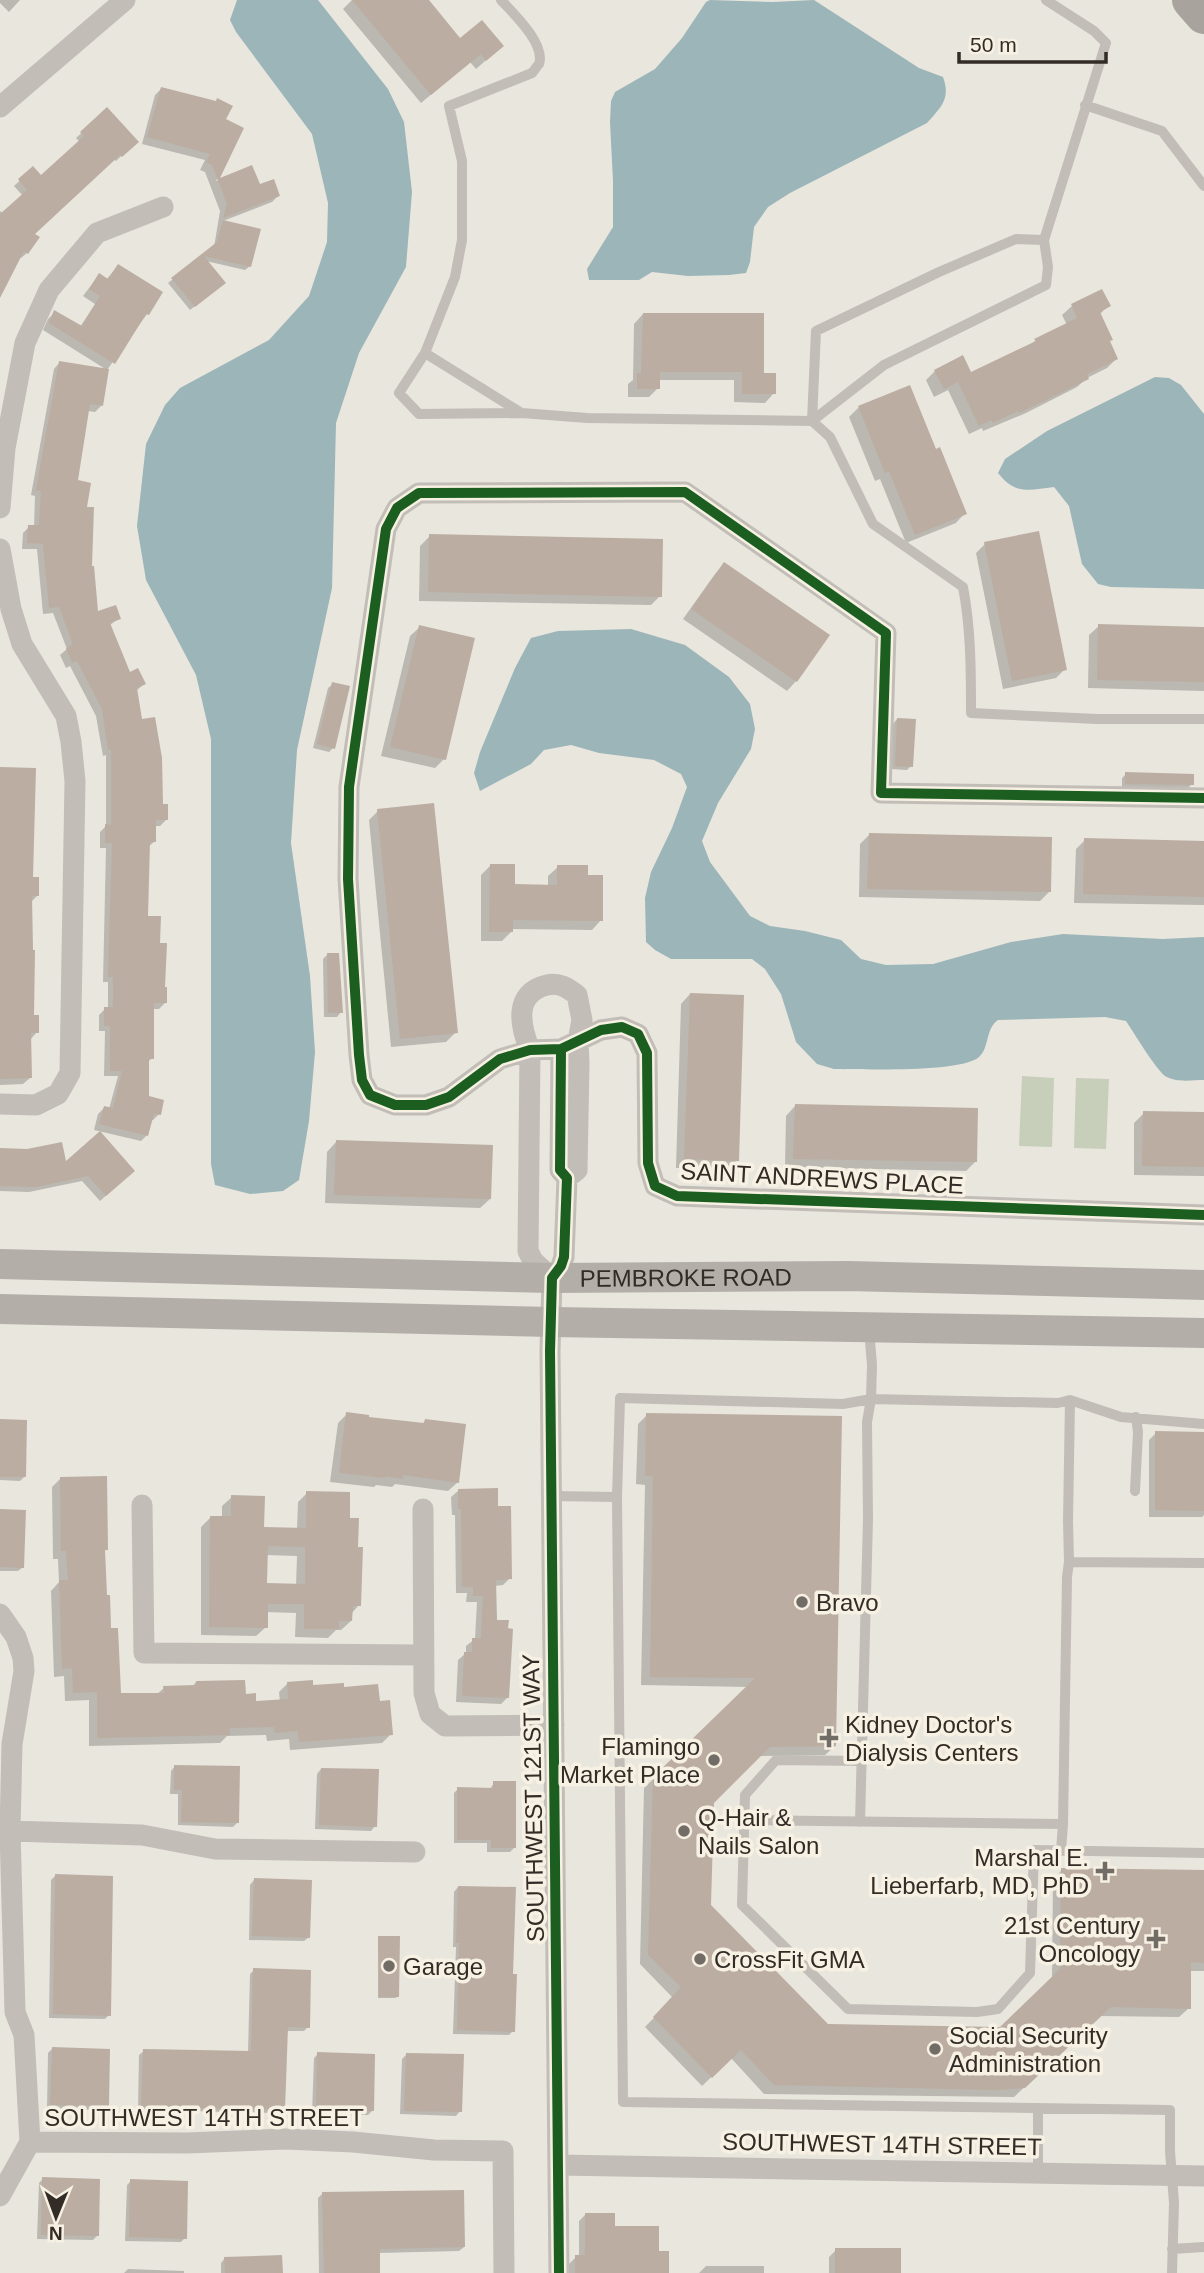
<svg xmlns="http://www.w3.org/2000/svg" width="1204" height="2273" viewBox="0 0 1204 2273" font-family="Arial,sans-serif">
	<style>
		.green { fill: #c7ceb9 }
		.water { fill: #9cb5b8 }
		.shadow { fill: #0003; fill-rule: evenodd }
		.building { fill: #bbada1; fill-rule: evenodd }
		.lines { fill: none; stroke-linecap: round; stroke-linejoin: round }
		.lane { stroke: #c2bdb7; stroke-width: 10 }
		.street { stroke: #c2bdb7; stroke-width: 21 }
		.secondary { stroke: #b3aea8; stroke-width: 30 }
		.highway { stroke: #a8a49d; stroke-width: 38 }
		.cycleway-casing { stroke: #f7f1e4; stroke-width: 15 }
		.cycleway { stroke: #1b5e20; stroke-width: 10 }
		.poi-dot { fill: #726c66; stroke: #f7f1e4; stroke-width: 2.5 }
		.labels { text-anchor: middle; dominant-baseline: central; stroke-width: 7; stroke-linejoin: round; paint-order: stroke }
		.street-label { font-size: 24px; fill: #322b26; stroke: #f7f1e4 }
		.poi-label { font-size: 24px; fill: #322b26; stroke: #f7f1e4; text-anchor: start }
	</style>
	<rect width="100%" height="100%" fill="#e9e6de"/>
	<path class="green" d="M1022 1076 1054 1078 1052 1147 1019 1146Z
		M1076 1078 1109 1079 1106 1149 1074 1148Z"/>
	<path class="water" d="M237 0H318L388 89 404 122 412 192 406 267 359 353 336 423 332 588 297 750 291 843 310 976 315 1052 309 1121 299 1180 283 1191 250 1194 215 1185 211 1164V739L196 675 146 580 137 526 146 444 165 405 180 388 269 340 309 296 327 242 328 203 312 134 236 32 230 20Z
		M710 0 773 2 814 0 919 68 943 77C951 99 941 107 927 123L790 193 768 207 754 227 750 262 746 273 729 275 688 276 652 272 639 280H589L587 269 613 227V181L610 122 611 101 615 92 655 69 682 38 706 2Z
		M1155 377 1169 378 1181 385 1204 414V589L1111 587 1098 584 1082 564 1069 506 1054 487C1029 490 1015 495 998 473L1005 459 1047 431Z
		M631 629 685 645 729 677 750 704 755 729 751 749 718 803 702 841 710 862 750 916 770 926 805 931 841 940 861 959 886 965 933 964 1011 942 1063 934 1163 939 1204 937V1080C1192 1080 1176 1083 1165 1076 1155 1068 1134 1033 1126 1021L1105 1017 998 1020C985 1029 990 1047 979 1057 961 1073 863 1069 834 1069L817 1064 796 1042 781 994 765 969 752 959H671L655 950 646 942 645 898 651 872 672 828 687 787 681 774 654 760 599 753 571 745 544 750 531 764 480 791 474 773 480 752 515 668 531 638 558 631Z"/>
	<path class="shadow" d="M0 0H20L9 12 0 3Z
		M352 0H427L460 40 492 55 476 69 470 62 421 103 343 9Z
		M161 89 242 129 216 181 251 167 259 186 278 196 272 202 223 221 259 230 250 266 245 270 206 261 219 287 190 310 168 283 214 247 220 211 205 172 200 170 205 160 142 144 155 95Z
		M107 110 136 142 116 161 113 159 33 234 27 253 21 258 19 257 0 294V211L3 213 23 196 14 186 33 168 41 178 80 142 76 138Z
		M118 266 147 314 107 370 43 330 48 319 55 312 80 327 95 304 83 296 99 275 106 280Z
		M1101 292 1108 306 1099 315 1116 359 1107 368 1087 378 1077 387 1026 413 983 431 982 428 969 434 948 390 934 397 926 380 935 371 971 374 1030 346 1036 340 1067 325 1062 315 1072 306Z
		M643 314 763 374 774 393 765 403 734 402V380H658V388L649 397H628V384L633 380 634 324Z
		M60 362 101 406 95 412 88 411 76 482 84 508 97 614 119 618 109 626 129 675 144 684 136 691 141 721 166 820 160 826H154V842L148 847 147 917 158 945 165 1003 159 1009H152V1058L147 1063V1097L159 1114 153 1120H151L147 1135 141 1141 94 1130 98 1114 104 1108 109 1109 118 1076H104L105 1031H99V1015L105 1009H108V982H103L106 848H100V832L106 826V755L103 756 96 716 70 666 66 668 60 655 67 649 53 613 43 614 37 549H22L23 533 29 527H34L35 496 31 495 54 369Z
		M909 387 935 451 965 513 956 523 906 543 880 479 875 481 849 417 858 408Z
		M430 536 660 596 651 605 419 601 420 546Z
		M985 544 1065 669 1056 678 1003 689 976 553Z
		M724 564 828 636 796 681 787 691 683 619 715 574Z
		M1099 626 1204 628V691L1088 688 1089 635Z
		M420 627 444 759 435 768 381 756 410 636Z
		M333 684V748L329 752 313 748 328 688Z
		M897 719 911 766 907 770 891 769 893 724Z
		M0 769 37 896 31 902 32 1016 37 1032 30 1040V1078L23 1084 0 1085Z
		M1126 774 1192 784 1188 788 1122 787V778Z
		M378 811 456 1032 446 1042 391 1047 369 820Z
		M869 835 1049 892 1040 901 859 897 860 844Z
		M1085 840 1204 843V905L1074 903 1076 849Z
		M490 866 514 886H548V876L558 867 586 876 601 920 592 930 511 929V932L502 941H481V875Z
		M327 955 341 1012 337 1017H324L323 959Z
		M690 994 737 1160 728 1169 676 1168 681 1004Z
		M795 1106 975 1162 966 1171 785 1167 786 1116Z
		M1144 1113 1204 1114V1176L1134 1175V1123Z
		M336 1142 490 1199 480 1208 325 1203 327 1152Z
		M0 1150 65 1164 127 1177 100 1201 82 1181 29 1192 0 1191Z
		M347 1414 367 1418 421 1425 425 1421 458 1482 448 1491 395 1484 392 1487 376 1485 374 1487 330 1482 338 1423Z
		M647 1415 835 1746 825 1755 759 1756 712 1802 710 1905 827 2026 1001 2028 1052 1979 1053 1879 1062 1870 1204 1872V1971H1189V2008L1179 2017 1100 2016 1014 2097 764 2094 731 2058 702 2086 645 2027 673 1998 640 1964 644 1788 748 1687 641 1685 645 1485 636 1484 638 1424Z
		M0 1421 24 1477 20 1481 0 1480Z
		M1156 1433 1204 1434V1515L1202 1517H1149V1440Z
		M61 1478 106 1550 103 1552 109 1630 119 1695 157 1694 164 1688 192 1687 196 1682 244 1695 255 1703 280 1702 279 1692 287 1684 343 1689 378 1703 391 1734 382 1743 290 1750 289 1739 267 1741 266 1735 227 1736 220 1743 89 1746V1700L65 1701 64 1676 54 1677 51 1591 59 1582 58 1559H53L52 1487Z
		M458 1491 497 1508 510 1578 503 1585 494 1586 495 1621 508 1697 501 1704 456 1702 458 1660 466 1653V1646L475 1639 477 1602H466L467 1593H456L455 1515H452L451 1497Z
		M307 1493 348 1520 359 1605 351 1614V1621L341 1630H336L328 1638 295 1637 296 1613 266 1612V1627L256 1636 201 1635V1527L210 1518H222V1506L232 1497 262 1529 297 1530 298 1502ZM266 1555 297 1556 296 1586 265 1585Z
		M0 1511 23 1567 18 1571H0Z
		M175 1766 237 1823 233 1827 178 1825V1794H170L171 1771Z
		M321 1769 375 1826 371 1831 315 1829 317 1774Z
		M494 1783 514 1848 510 1852H487V1843H454V1793L458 1789H490Z
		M55 1876 109 2015 105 2019 49 2018 51 1880Z
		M254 1880 309 1937 304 1941 249 1940 250 1885Z
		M458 1887 512 1976 513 2031 509 2035 453 2034 456 1947H453L454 1892Z
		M379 1938 397 1996 396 1998H378V1939Z
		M254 1970 308 2027 304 2031H286L284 2109 279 2113 138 2110 139 2055 144 2051 248 2053 250 1974Z
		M52 2049 107 2106 103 2110 47 2109 48 2053Z
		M318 2054 372 2111 368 2115 312 2113 314 2058Z
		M406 2055 460 2111 456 2116 400 2114 402 2059Z
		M43 2179 97 2236 93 2240 37 2239 39 2183Z
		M131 2181 185 2238 181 2242 125 2241 127 2185Z
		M322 2194 464 2247 459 2251 378 2253V2273H319L318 2198Z
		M585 2215 613 2227 657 2252 667 2273H569V2264L576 2257H579V2221Z
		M836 2250 899 2273H829V2257Z
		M225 2258 281 2273H221V2263Z
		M706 2266H764V2273H699Z
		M128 2269 184 2271V2273H124Z"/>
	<path class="building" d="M352 0H429L460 38 482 20 504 46 486 61 481 54 431 95Z
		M161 87 216 101 217 98 233 106 226 119 244 128 220 178 252 165 260 184 274 179 280 196 223 218 227 204 212 165 206 162 210 154 147 137Z
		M107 107 139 142 122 157 120 155 35 234 40 237 28 254 24 251 0 298V214L27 190 18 179 33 166 41 175 84 136 80 132Z
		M223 220 261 229 251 267 204 256 226 283 195 307 171 278 217 242Z
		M118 264 163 292 149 315 146 314 115 364 49 323 54 310 82 326 100 296 89 289 99 273 108 279Z
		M1102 289 1111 306 1100 312 1113 340 1110 341 1118 359 1087 374 1089 379 1019 413 1018 411 993 423 991 420 979 426 958 382 944 389 934 370 963 355 971 372 1036 341 1034 339 1077 318 1071 304Z
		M643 313H764V373H776V394H742V372H660V389H637V373H641Z
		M59 361 109 369 103 406 90 404 78 480 91 483 87 507H94L92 566H94L98 611 116 605 121 619 110 623 130 672 138 668 146 684 137 688 142 719 155 717 162 758 163 804H168V820H156V842H150L148 916H161L160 943H167L165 987H167V1003H154V1059H149V1096L164 1100 161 1115 154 1114 148 1136 99 1124 104 1106 113 1108 122 1071H110V1026H104V1007H113V977H108L112 843H105V824L111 825V750H108L102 709 77 661 72 663 66 648 73 645 59 607 49 608 43 544 27 543 28 525H39L41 491 36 490Z
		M910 385 936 449 940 447 967 514 915 535 889 471 885 473 858 406Z
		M1039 531 1067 670 1012 681 984 542Z
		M429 534 663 539 662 597 428 592Z
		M724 562 830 635 797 682 691 609Z
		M1098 624 1204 627V682L1097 680Z
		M419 625 475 638 446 760 390 747Z
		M332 682 350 686 335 749 317 744Z
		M897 718 916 719 913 767 895 766Z
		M0 767 36 768 33 877H39V896H32L33 950H35L34 1015H39V1033H31L32 1078 0 1079Z
		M1125 772 1194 774V785L1125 784Z
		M434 803 458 1033 400 1039 377 809Z
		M869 833 1052 837 1051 892 867 889Z
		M1084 838 1204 841V897L1083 894Z
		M490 864H515V884L557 885V865H588V875H603V921L513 920V932H489Z
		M327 953H339L343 1013H328Z
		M690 993 744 995 739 1161 684 1159Z
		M795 1104 978 1108 977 1162 793 1159Z
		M1143 1111 1204 1112V1167L1142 1166Z
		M100 1131 135 1171 106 1196 88 1176 36 1187 0 1186V1148L27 1149 62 1142 66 1161Z
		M336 1140 493 1145 491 1199 334 1195Z
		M346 1412 369 1415V1417L424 1423 425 1419 466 1424 459 1483 403 1475V1479L385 1476V1478L339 1473Z
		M646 1413 842 1416 836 1746 770 1747 714 1803 711 1905 828 2024 1000 2027 1060 1969 1061 1868 1204 1870V1963L1191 1962V2009L1111 2007 1025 2088 998 2090 774 2085 741 2050 712 2078 653 2017 681 1987 648 1955 653 1777 755 1678 650 1677 653 1476H645Z
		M0 1419 27 1420 26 1477H0Z
		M1155 1431 1204 1432V1511L1155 1510Z
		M107 1476 108 1550H105L107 1595H110L111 1628H118L121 1693H164L163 1686 196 1685V1681L245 1680 246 1694 256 1693V1701L288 1699 287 1682 313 1680V1685L344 1683V1687L378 1684 380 1701 390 1700 393 1735 299 1742 298 1731 275 1733 274 1727 230 1728V1735L97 1738V1692L73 1693 72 1668 62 1669 59 1580H68L66 1551H61L60 1477Z
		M498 1488V1506H511L512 1579 496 1580 497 1620H509L508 1628 513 1629 509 1698 462 1696 464 1652H472V1638H481L483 1596H473V1587H462L461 1509H458V1489Z
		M306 1491 350 1492V1518H359L358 1547H363L361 1606H353L352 1621H339V1629H304V1604H268V1628L209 1627 210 1516H231V1495L265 1496 264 1527 306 1528ZM268 1546 305 1547V1584L267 1583Z
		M0 1509 26 1510 24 1568 0 1567Z
		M174 1765 240 1766 239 1823 181 1822 182 1790H174Z
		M321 1768 379 1769 377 1827 319 1825Z
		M493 1781H516V1848H491V1840H457V1787L493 1788Z
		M55 1874 113 1876 111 2016 53 2014Z
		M254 1878 312 1880 310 1938 252 1936Z
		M458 1886 516 1887 513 1974H517L515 2032 457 2030 459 1943H456Z
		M378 1936H400L399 1997H379Z
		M253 1968 311 1970 310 2028 288 2027 285 2110 141 2107 143 2049 251 2051Z
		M52 2047 110 2049 109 2106 50 2105Z
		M317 2052 375 2054 374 2111 316 2110Z
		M406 2053 464 2054 462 2112 404 2111Z
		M42 2177 100 2179 99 2236 41 2235Z
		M130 2179 188 2181 187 2239 129 2237Z
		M464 2190 465 2247 380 2249V2273H324L322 2192Z
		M585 2213H615V2226H659V2251H669V2273H575V2255H585Z
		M835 2248H901V2273H835Z
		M282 2255 283 2273H225L224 2257Z"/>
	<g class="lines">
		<path class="lane" d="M501 0C513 13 546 44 539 64 538 65 533 72 532 73L449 106 462 161V240L455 277 425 353 399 393 419 414 522 413 587 418 812 421 830 437 873 524 963 587C971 629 971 671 971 713L1097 719H1204
			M1085 105 1162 131 1204 186
			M425 353 520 412
			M812 421 816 331 939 272 1016 239 1044 240 1106 43 1094 31 1046 0
			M812 421 884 365 1046 285 1048 267 1044 240
			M1135 1491 1138 1432 1136 1417
			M552 1496 617 1497
			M1069 1562 1204 1563
			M862 1761 776 1760 745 1795 742 1905 848 2009 977 2012 998 2009 1030 1973 1034 1850 1204 1853
			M744 1820 1063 1824
			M860 1822 868 1519 867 1422 871 1399 872 1365 869 1329
			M1061 1851 1063 1824 1067 1577 1069 1562 1068 1521 1070 1400
			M1038 2173V2108
			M1172 2249 1204 2247
			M1172 2273 1174 2203 1170 2151V2110L623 2102 617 1497 620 1398 843 1404 871 1399 1058 1403 1070 1400 1121 1417 1204 1424"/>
		<path class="street" d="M0 107 125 0
			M0 508 5 448 25 343 49 290 97 233 163 207
			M0 549 11 609 22 644 66 716 71 742 75 781 70 1073 58 1094 36 1105 0 1104
			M1204 798 881 793 886 633 685 492 419 493 397 508 386 529 349 787 348 879 359 1055 362 1080 370 1095 395 1105H426L449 1097 500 1059 530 1050 561 1049 601 1030 622 1027 638 1034 647 1053 648 1163 655 1186 677 1196 1204 1215
			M552 1278 533 1261 528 1251 530 1050C520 1026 513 993 547 985 559 982 568 988 577 995L582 1020 578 1041 579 1063 577 1170 567 1178
			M142 1505 144 1653 423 1655
			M423 1509 424 1693 430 1714 445 1726 554 1725
			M0 1614 16 1637 23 1658 24 1671 12 1744 10 1831 15 2012 24 2035 30 2142 0 2196
			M10 1831 142 1835 215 1849 415 1852
			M30 2142 187 2143 286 2139 353 2142 434 2150 503 2151 504 2273
			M558 2165 1204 2176
			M559 2273 550 1351 552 1278 561 1266 564 1257 567 1178 560 1170 561 1049"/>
		<g class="secondary">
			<path id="s1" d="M0 1264 552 1278 848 1276 1204 1285"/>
			<path d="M0 1309 551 1322 1204 1333"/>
		</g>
		<path class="highway" d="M1191 0 1204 15"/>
		<defs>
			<path id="cycleway" d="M1204 798 881 793 886 633 685 492 419 493 397 508 386 529 349 787 348 879 359 1055 362 1080 370 1095 395 1105H426L449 1097 500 1059 530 1050 561 1049 601 1030 622 1027 638 1034 647 1053 648 1163 655 1186 677 1196 1204 1215
				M559 2273 550 1351 552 1278 561 1266 564 1257 567 1178 560 1170 561 1049"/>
		</defs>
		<use href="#cycleway" class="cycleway-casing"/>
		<use href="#cycleway" class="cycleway"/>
	</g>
	<g class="poi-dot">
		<circle cx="802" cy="1602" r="7"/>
		<path d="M825.5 1727.5h7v7h7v7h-7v7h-7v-7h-7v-7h7z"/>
		<circle cx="714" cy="1760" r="7"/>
		<circle cx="684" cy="1831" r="7"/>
		<path d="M1101.5 1860.5h7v7h7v7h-7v7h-7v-7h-7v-7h7z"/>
		<path d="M1152.5 1928.5h7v7h7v7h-7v7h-7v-7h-7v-7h7z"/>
		<circle cx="700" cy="1959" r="7"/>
		<circle cx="389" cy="1966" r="7"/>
		<circle cx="935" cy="2049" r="7"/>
	</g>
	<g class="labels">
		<g class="street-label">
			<text transform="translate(822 1178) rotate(3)">SAINT ANDREWS PLACE</text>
			<text stroke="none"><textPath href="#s1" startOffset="686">PEMBROKE ROAD</textPath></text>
			<text transform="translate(533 1798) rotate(-91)">SOUTHWEST 121ST WAY</text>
			<text x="204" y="2117">SOUTHWEST 14TH STREET</text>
			<text transform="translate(882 2144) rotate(1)">SOUTHWEST 14TH STREET</text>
		</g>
		<g class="poi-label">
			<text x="816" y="1602">Bravo</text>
			<text x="845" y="1724">Kidney Doctor's<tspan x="845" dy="28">Dialysis Centers</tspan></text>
			<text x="700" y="1746" text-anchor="end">Flamingo<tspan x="700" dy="28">Market Place</tspan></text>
			<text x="698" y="1817">Q-Hair &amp;<tspan x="698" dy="28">Nails Salon</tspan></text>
			<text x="1089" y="1857" text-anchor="end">Marshal E.<tspan x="1089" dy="28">Lieberfarb, MD, PhD</tspan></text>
			<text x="1140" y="1925" text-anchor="end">21st Century<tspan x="1140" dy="28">Oncology</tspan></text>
			<text x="714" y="1959">CrossFit GMA</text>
			<text x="403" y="1966">Garage</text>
			<text x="949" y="2035">Social Security<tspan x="949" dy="28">Administration</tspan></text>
		</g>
	</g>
	<g transform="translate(56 2217) rotate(181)" stroke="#f7f1e4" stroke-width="5" paint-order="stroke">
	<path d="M0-5L12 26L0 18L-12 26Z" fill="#322b26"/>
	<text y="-10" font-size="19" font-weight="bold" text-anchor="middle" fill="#322b26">N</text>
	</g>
	<path d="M959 52v10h147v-10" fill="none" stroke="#322b26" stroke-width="3.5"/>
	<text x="970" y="52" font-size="21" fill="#322b26" stroke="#f7f1e4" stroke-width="5" paint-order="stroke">50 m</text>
</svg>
